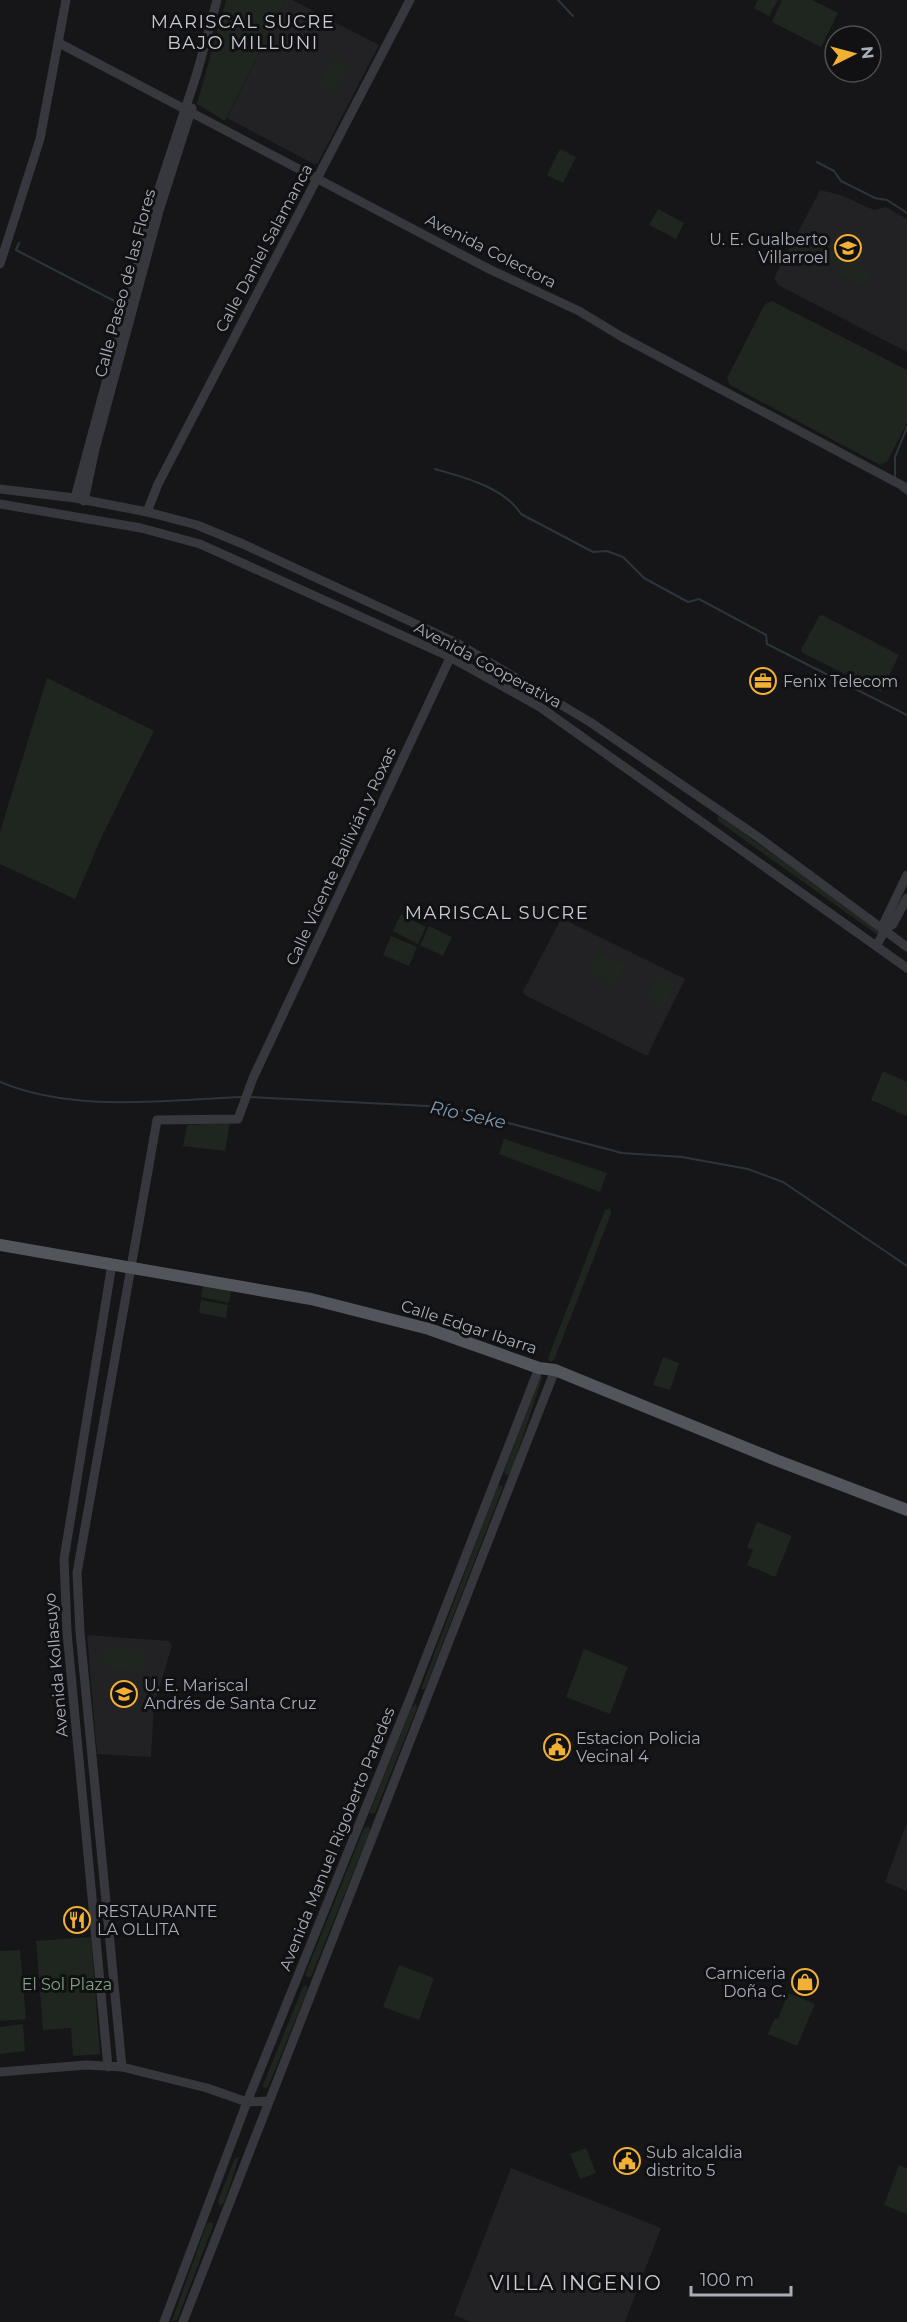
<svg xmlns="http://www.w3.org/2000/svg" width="907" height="2322" viewBox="0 0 907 2322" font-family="Montserrat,sans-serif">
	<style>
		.built { fill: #222225 }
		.green { fill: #1e261f }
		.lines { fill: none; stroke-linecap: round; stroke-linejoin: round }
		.stream { stroke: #2c353c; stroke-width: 2 }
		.minor { stroke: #37383d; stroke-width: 9 }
		.major { stroke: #53555c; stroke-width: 12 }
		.labels { text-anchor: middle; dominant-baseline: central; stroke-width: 6; stroke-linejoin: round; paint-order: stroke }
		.poi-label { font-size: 16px; fill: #a8adb8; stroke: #111113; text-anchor: start }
		.street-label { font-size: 16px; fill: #a8adb8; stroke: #111113 }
		.park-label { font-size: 16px; fill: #7fa381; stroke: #111113 }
		.neighbourhood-label { font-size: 18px; letter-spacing: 1.5px; fill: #c9ccd4; stroke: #111113 }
		.water-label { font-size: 18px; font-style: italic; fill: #7f9bb3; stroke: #111113 }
		.quarter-label { font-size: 20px; letter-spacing: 1.5px; fill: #c9ccd4; stroke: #111113 }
	</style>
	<rect width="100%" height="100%" fill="#161618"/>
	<path class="built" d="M285 0H292L379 45 318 163 314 164 227 118Z
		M820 190 841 195 874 210 886 207 907 219V352L778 285 774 278Z
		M565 920 685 979 647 1056 525 995 523 991 560 921Z
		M87 1635 169 1641 172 1646 154 1704 151 1757 97 1754Z
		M906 1825 907 1826V1891L885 1882Z
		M511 2168 661 2228 625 2322H471L454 2315Z"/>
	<path class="green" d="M226 0H285L225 121 197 104Z
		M758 0H778L769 16 754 8Z
		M782 0H812L838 13 821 47 772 22Z
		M333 58 349 66 335 93 319 84Z
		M560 149 576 157 563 183 547 175Z
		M658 209 684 223 676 239 649 225Z
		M826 239 849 252 841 267 818 254Z
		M847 258 872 272 863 287 839 273Z
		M772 301 907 370V423L887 462 880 465 730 385 727 378 765 304Z
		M822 615 899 655 881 692 803 653 801 650 819 616Z
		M47 678 154 731 103 834 75 899 0 864V832Z
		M718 815 880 930 879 936 718 821Z
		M401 914 426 927 418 944 393 931Z
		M429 926 452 937 443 956 420 945Z
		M391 936 417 947 409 966 383 955Z
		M598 952 625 965 616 985 589 973Z
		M658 975 676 983 664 1008 647 999Z
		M883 1071 907 1082V1116L871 1100Z
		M230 1123 225 1151 183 1146 187 1125Z
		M504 1139 607 1173 600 1192 499 1154Z
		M610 1208 611 1214 554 1360 550 1362 548 1358 605 1210Z
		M203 1283 232 1288 229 1303 201 1297Z
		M201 1300 228 1305 226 1318 199 1313Z
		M663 1357 679 1363 670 1390 653 1385Z
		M543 1376 510 1475H507L504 1472 539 1378Z
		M498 1485 503 1487 425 1689H421Z
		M757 1522 792 1536 775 1577 747 1565 753 1550 747 1547Z
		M114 1648 145 1650 143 1671 112 1669V1666L102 1665 104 1649Z
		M584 1649 628 1667 610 1714 566 1697Z
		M416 1704 417 1708 375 1813 369 1814 412 1706Z
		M369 1826 370 1831 311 1977H308L305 1975 364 1828Z
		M91 1937 100 2054 73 2056 71 2028 43 2030 36 1941Z
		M20 1950 26 2019 0 2021V1951Z
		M399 1965 434 1978 419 2020 383 2007Z
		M306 1985 308 1989 268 2087 265 2088 263 2085 303 1987Z
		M788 1993 815 2004 797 2046 768 2034 775 2018 778 2019Z
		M23 2024 25 2051 0 2054V2027Z
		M586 2148 596 2173 580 2179 570 2154Z
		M239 2157 224 2203 219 2206 218 2201 235 2158Z
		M899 2165 907 2168V2214L884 2205Z
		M212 2222 213 2226 177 2320 172 2321 207 2223Z"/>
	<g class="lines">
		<path class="stream" d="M558 0 573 16
			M817 162 834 171 841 181 875 198 887 200 907 213
			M19 243 16 250 124 306
			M435 469C463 477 504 487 521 514L593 552 607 551 623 557 644 578 688 602 699 599 766 635 767 644 907 715
			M895 478V457L907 427
			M900 489 907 494
			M0 1082C74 1113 164 1100 243 1097
			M249 1097 448 1107 622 1153 682 1157 748 1169 783 1182 907 1266"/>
		<path class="minor" d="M59 43 489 269 579 311 622 337 907 488
			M0 264 40 139 66 0
			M0 489 75 498 147 512 197 525 243 544 457 643 590 722 758 837 907 947
			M75 498 153 207 197 73 217 0
			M84 501 95 449 159 211 192 108
			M0 504 141 528 200 544 450 657 540 707 907 968
			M147 512 158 484 410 0
			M882 927 907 875
			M877 945 885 930 893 924 907 898
			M108 2067 67 1632 64 1559 112 1264
			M122 2067 80 1632 77 1573 157 1120 238 1119 253 1078 457 643
			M0 2072 86 2065 122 2067 207 2088 247 2102 268 2101
			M164 2322 247 2102 411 1696 539 1368
			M183 2322 555 1370"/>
		<path class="major" d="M0 1245 311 1299 429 1329 539 1368 555 1370 776 1460 907 1510"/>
	</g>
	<defs>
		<symbol id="school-ring" viewBox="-11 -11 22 22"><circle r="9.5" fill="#111113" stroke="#f2b134" stroke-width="1.5"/><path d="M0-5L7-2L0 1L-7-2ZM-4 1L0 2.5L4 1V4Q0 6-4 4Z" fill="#f2b134"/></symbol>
		<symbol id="office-ring" viewBox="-11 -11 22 22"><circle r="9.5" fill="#111113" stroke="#f2b134" stroke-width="1.5"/><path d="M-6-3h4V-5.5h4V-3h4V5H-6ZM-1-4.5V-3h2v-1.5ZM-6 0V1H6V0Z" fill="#f2b134"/></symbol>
		<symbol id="civic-ring" viewBox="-11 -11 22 22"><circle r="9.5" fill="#111113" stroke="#f2b134" stroke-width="1.5"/><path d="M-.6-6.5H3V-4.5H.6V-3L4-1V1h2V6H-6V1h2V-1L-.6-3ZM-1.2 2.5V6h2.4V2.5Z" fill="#f2b134"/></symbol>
		<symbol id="restaurant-ring" viewBox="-11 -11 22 22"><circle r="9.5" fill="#111113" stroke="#f2b134" stroke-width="1.5"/><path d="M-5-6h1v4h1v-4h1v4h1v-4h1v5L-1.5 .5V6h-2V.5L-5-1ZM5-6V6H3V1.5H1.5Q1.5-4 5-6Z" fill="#f2b134"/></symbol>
		<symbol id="shop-ring" viewBox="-11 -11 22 22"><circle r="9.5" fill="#111113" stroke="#f2b134" stroke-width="1.5"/><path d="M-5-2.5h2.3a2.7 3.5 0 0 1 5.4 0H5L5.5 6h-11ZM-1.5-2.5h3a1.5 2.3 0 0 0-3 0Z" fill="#f2b134"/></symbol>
	</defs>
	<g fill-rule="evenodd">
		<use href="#school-ring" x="833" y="233" width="30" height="30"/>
		<use href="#office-ring" x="748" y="666" width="30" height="30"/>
		<use href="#school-ring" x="109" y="1679" width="30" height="30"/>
		<use href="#civic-ring" x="542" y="1732" width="30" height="30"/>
		<use href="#restaurant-ring" x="62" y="1905" width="30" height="30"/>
		<use href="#shop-ring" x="790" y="1967" width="30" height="30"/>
		<use href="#civic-ring" x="612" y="2146" width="30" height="30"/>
	</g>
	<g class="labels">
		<g class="poi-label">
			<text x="828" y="239" text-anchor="end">U. E. Gualberto<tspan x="828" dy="18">Villarroel</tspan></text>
			<text x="783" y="681">Fenix Telecom</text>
			<text x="144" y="1685">U. E. Mariscal<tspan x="144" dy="18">Andrés de Santa Cruz</tspan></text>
			<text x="576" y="1738">Estacion Policia<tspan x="576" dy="18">Vecinal 4</tspan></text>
			<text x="97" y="1911">RESTAURANTE<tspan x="97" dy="18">LA OLLITA</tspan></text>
			<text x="786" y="1973" text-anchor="end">Carniceria<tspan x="786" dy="18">Doña C.</tspan></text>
			<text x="646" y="2152">Sub alcaldia<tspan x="646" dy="18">distrito 5</tspan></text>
		</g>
		<g class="street-label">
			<text transform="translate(264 248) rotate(-62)">Calle Daniel Salamanca</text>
			<text transform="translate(491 251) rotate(27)">Avenida Colectora</text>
			<text transform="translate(125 283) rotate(-75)">Calle Paseo de las Flores</text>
			<text transform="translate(488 665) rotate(28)">Avenida Cooperativa</text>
			<text transform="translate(341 856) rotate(-65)">Calle Vicente Ballivián y Roxas</text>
			<text transform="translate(469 1327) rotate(18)">Calle Edgar Ibarra</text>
			<text transform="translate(56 1665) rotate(-95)">Avenida Kollasuyo</text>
			<text transform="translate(337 1839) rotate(-68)">Avenida Manuel Rigoberto Paredes</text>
		</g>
		<g class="park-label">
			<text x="67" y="1984">El Sol Plaza</text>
		</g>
		<g class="neighbourhood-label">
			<text x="243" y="22">MARISCAL SUCRE<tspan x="243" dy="21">BAJO MILLUNI</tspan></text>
			<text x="497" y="913">MARISCAL SUCRE</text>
		</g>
		<g class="water-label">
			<text transform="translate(468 1115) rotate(12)">Río Seke</text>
		</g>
		<g class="quarter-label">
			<text x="576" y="2283">VILLA INGENIO</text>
		</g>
	</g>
	<g transform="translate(853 54) rotate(84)"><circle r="28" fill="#111113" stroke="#4d4f55" stroke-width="1.5"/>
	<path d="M0-4.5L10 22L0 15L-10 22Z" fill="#f2b134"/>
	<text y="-9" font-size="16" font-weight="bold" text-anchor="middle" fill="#a8adb8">N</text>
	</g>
	<path d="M691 2286v9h100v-9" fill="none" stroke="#a8adb8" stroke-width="3"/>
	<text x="700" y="2286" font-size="18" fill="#a8adb8" stroke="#111113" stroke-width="4.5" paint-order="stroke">100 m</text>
</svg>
